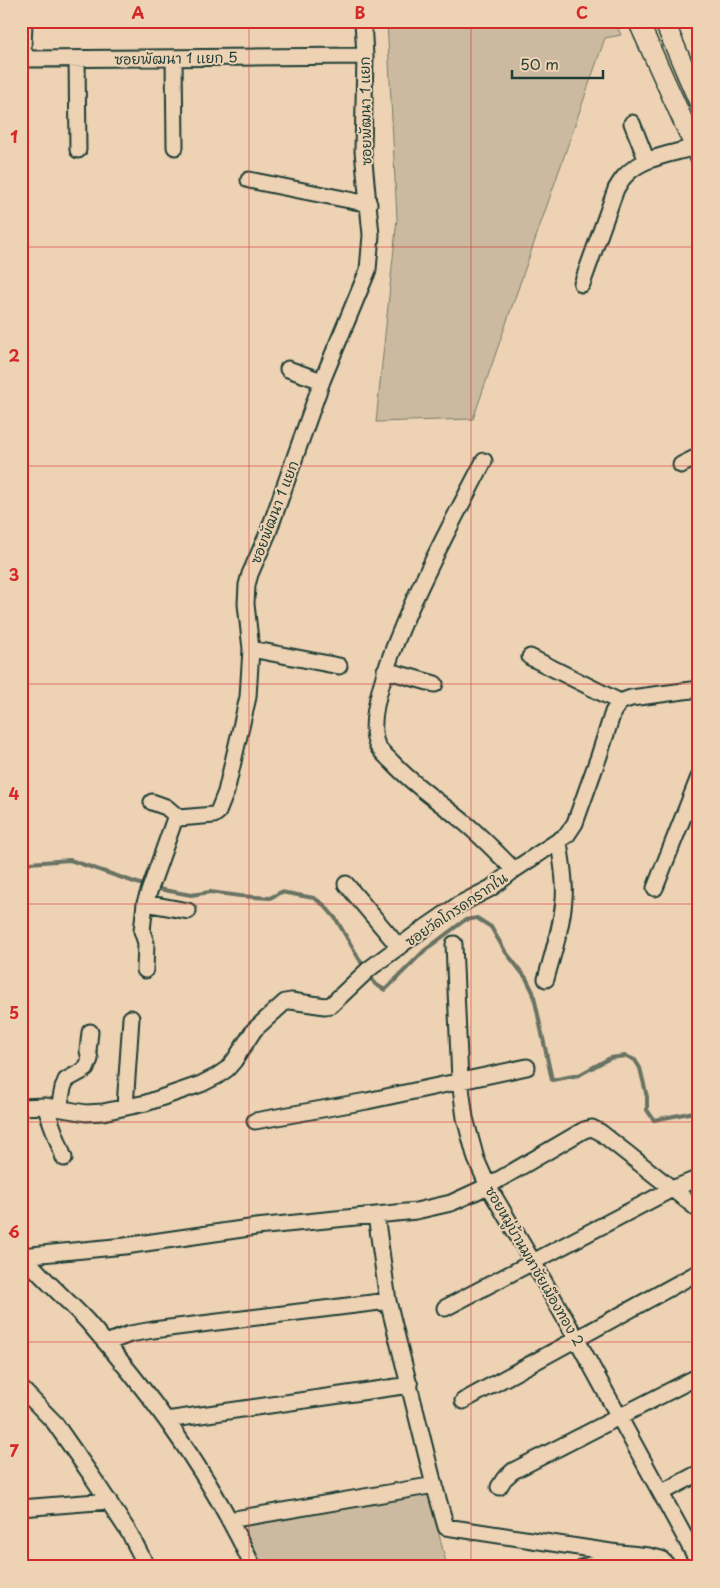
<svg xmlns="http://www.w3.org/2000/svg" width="720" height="1588" viewBox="0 0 720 1588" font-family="'Playpen Sans','Playpen Sans Thai',sans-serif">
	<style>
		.green { fill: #cbba9f; stroke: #757c6a }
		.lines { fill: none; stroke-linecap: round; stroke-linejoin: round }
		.stream { stroke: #697363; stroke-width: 4 }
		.minor-casing { stroke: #1f3d34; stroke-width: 19 }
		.major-casing { stroke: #1f3d34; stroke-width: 22 }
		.minor { stroke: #edd2b4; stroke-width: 15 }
		.major { stroke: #edd2b4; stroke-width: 19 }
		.grid { fill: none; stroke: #d62828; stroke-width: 1; stroke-opacity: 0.55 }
		.labels { text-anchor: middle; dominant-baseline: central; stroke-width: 4; stroke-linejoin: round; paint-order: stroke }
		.street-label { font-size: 14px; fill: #1f3d34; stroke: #edd2b4 }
		.neatline { fill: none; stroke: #d62828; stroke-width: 2 }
		.grid-label { font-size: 16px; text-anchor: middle; font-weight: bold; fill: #d62828 }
	</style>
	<rect width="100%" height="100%" fill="#edd2b4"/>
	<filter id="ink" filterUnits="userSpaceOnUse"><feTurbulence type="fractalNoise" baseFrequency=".02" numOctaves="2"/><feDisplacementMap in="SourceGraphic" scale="10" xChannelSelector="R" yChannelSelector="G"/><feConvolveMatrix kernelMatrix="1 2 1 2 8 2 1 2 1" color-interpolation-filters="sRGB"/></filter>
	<g filter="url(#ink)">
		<path class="green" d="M387 21H615L621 35 605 38 473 419 376 422 397 219Z
			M429 1493 447 1567H258L240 1525Z"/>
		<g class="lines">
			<path class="stream" d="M21 867 29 863 70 860 146 886
				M153 888 191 895 210 892 240 896 270 898 281 892 314 898 324 905 336 919 365 969
				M369 975 375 984 385 990 425 950 465 920 477 918 491 927 505 951 526 978 533 992 552 1080 579 1075 610 1058 626 1056 635 1060 640 1068 647 1097V1110L654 1120 699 1111"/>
			<defs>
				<path id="minor" d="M24 21 23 50 28 59 365 56
					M174 58 175 147
					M77 59 78 150
					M632 123 647 161
					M249 180 369 204
					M582 284 616 189C619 184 622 179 625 176 642 157 672 154 695 147
					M288 369 322 381
					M484 461C458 512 355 695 377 745 380 751 387 757 392 762 414 786 440 802 465 823 482 837 498 854 514 870
					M681 465 699 456
					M251 649 339 666
					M530 657 620 702
					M385 670 435 684
					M152 802 166 807 179 818
					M346 884 399 947
					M655 888 699 777
					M145 903 188 911
					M454 944 460 1080 465 1118 476 1159 488 1186 533 1262 576 1338 699 1563
					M145 970 146 943 142 931 145 903 174 821 179 818 214 815 218 812 226 792 248 697 251 649 246 604 247 585 250 574 268 533 322 381 368 270 371 235 363 151 365 56 363 21
					M546 979C553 953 562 926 564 899 566 880 561 860 559 841
					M45 1106 64 1158
					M21 1107 45 1106 86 1113 103 1112 146 1103 201 1084 217 1076 227 1069 234 1061 254 1030 285 1002 291 1001 325 1006 331 1005 369 969 416 934 458 905 491 888 514 870 567 835 575 823 599 756 613 712 620 702 631 698 699 689
					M125 1107 131 1018
					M59 1108 63 1088 66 1080 86 1069 90 1059 88 1051 90 1032
					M255 1121 367 1101 527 1067
					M376 1215 388 1301 433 1481 446 1527 611 1552 649 1556 661 1559 669 1567
					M21 1256 125 1246 256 1227 416 1211 451 1203 488 1186 584 1130 592 1128 600 1132 699 1210
					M24 1256C43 1280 67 1299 87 1321 152 1395 212 1477 253 1567
					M445 1308 672 1189 699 1178
					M106 1343 130 1334 153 1330 388 1301
					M21 1388 54 1422 91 1475 130 1534 147 1567
					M463 1401 699 1272
					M166 1420 410 1385
					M499 1487 504 1479 513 1471 699 1376
					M661 1493 699 1473
					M21 1508 109 1501
					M229 1520 435 1485
					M584 1567 604 1560 611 1552"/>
				<path id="major" d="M638 21 699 156
					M664 21 699 102"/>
			</defs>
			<use href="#minor" class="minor-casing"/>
			<use href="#major" class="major-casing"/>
			<use href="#minor" class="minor"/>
			<use href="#major" class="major"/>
		</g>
	</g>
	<path class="grid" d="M249 21V1567M471 21V1567M21 247H699M21 466H699M21 684H699M21 904H699M21 1122H699M21 1342H699"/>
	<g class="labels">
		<g class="street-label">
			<text transform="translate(176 58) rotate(-1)">ซอยพัฒนา 1 แยก 5</text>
			<text transform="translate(365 111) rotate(-91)">ซอยพัฒนา 1 แยก</text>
			<text transform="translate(274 512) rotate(-69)">ซอยพัฒนา 1 แยก</text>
			<text transform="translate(456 909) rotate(-34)">ซอยวัดโกรดกรากใน</text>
			<text transform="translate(535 1266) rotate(60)">ซอยหมู่บ้านมหาชัยเมืองทอง 2</text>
		</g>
	</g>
	<rect width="720" height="1588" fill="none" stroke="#edd2b4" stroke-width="55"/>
	<path d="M512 70v8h91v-8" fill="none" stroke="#1f3d34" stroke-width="2.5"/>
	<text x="520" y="70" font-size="15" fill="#1f3d34" stroke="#edd2b4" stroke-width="4" paint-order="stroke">50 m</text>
	<rect x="28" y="28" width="664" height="1532" class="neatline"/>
	<g class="grid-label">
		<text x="138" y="19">A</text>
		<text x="360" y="19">B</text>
		<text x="582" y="19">C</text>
		<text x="14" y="143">1</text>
		<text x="14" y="362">2</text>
		<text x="14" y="581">3</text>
		<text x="14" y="800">4</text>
		<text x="14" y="1019">5</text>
		<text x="14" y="1238">6</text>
		<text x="14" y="1457">7</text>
	</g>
</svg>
